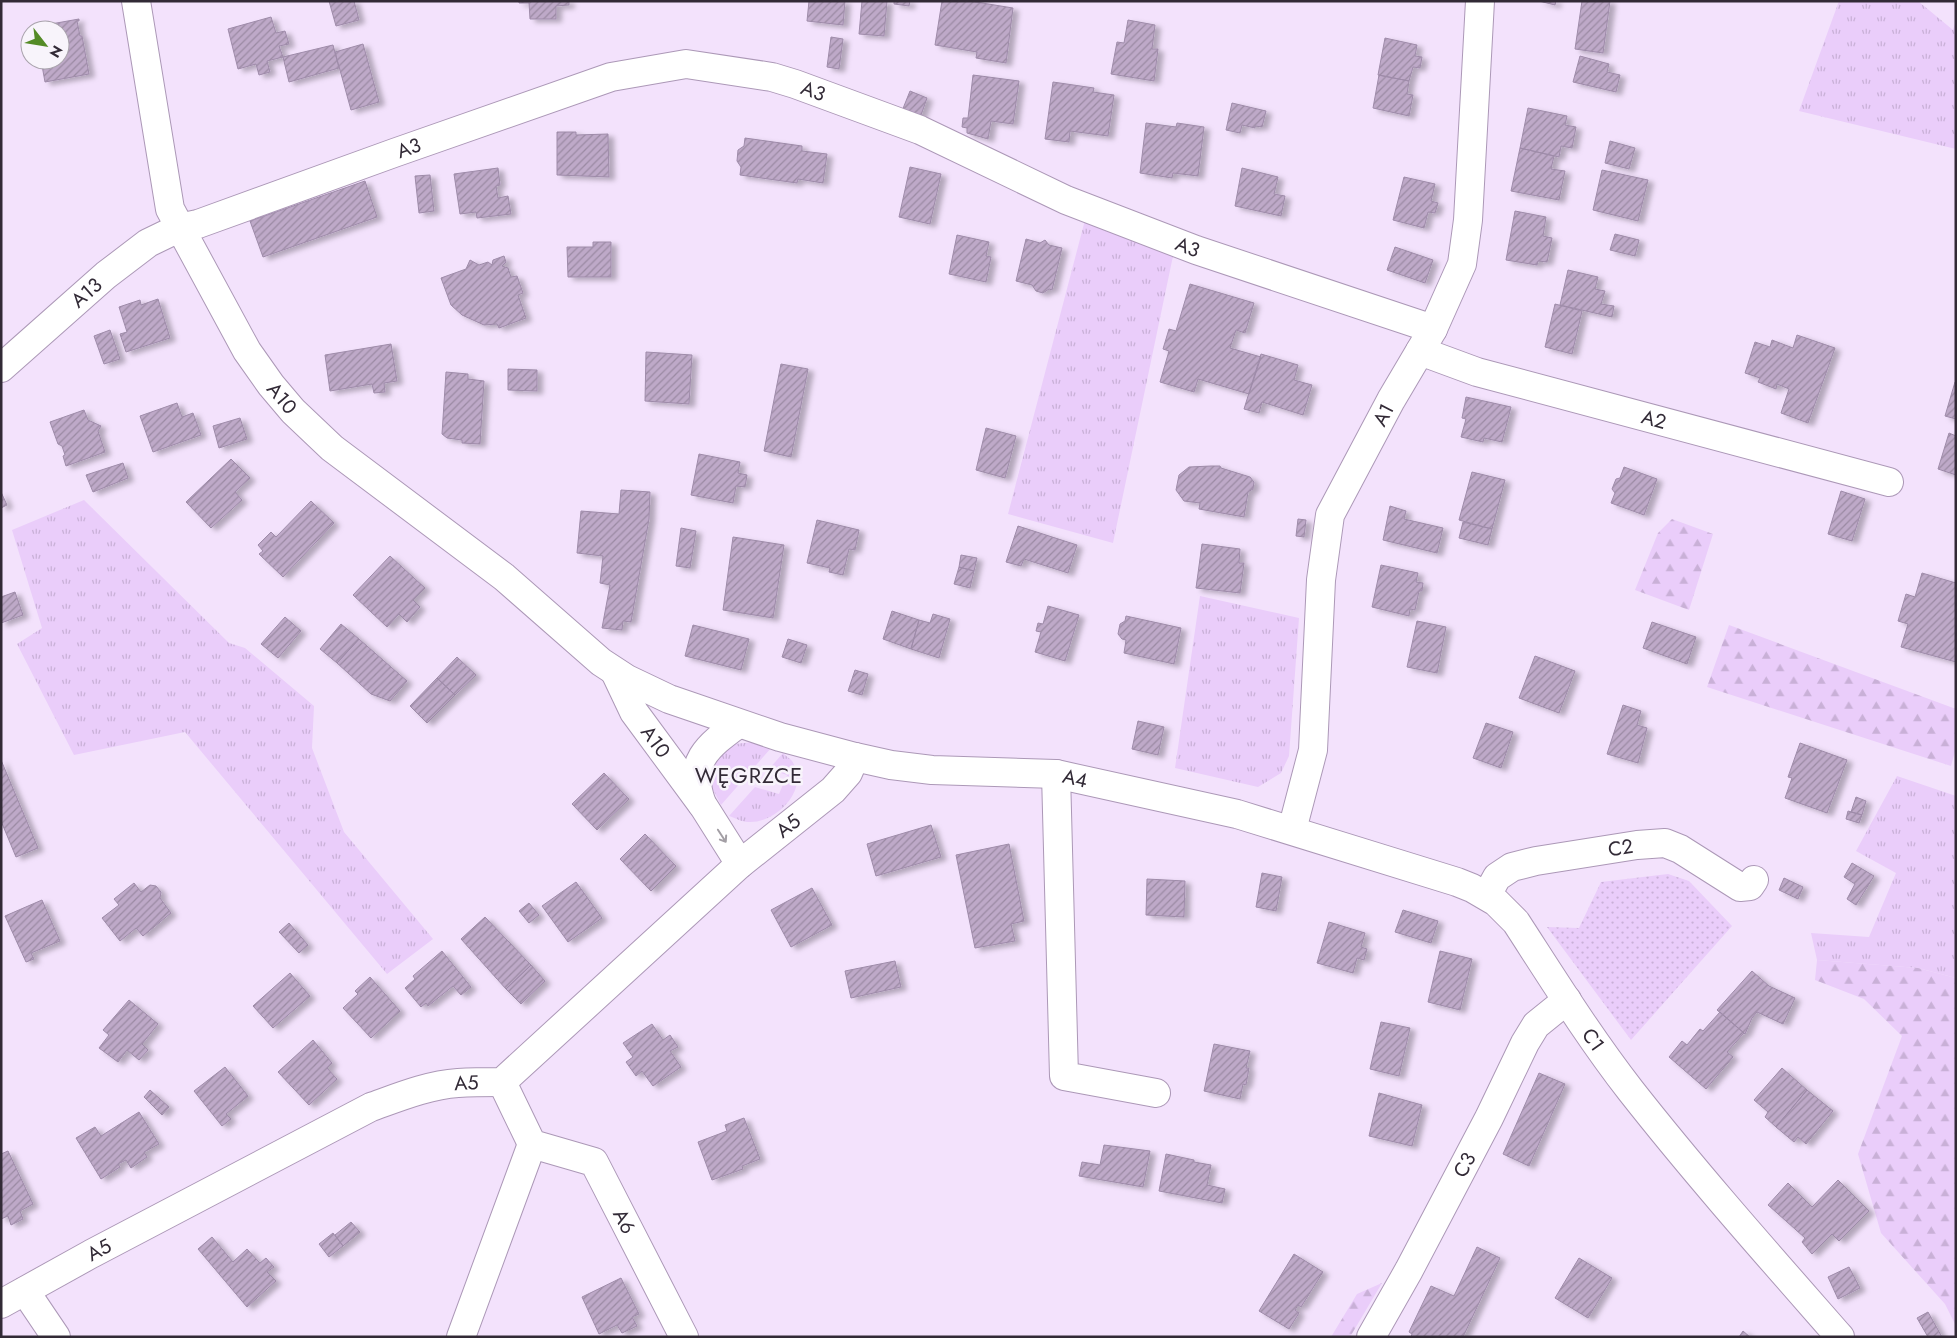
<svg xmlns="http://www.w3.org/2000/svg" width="1957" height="1338" viewBox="0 0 1957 1338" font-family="Jost,sans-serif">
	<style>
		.grass { fill: url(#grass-tufts) }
		.forest { fill: url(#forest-firs) }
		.park { fill: url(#park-dots) }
		.building { fill: url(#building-hatch); stroke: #9e8ba9; filter: url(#shadow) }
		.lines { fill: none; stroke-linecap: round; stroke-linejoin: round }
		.minor-casing { stroke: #ac98b7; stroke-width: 30 }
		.minor { stroke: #fff; stroke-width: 28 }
		.oneway { stroke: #a39fa5 }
		.labels { text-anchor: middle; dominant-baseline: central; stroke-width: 5; stroke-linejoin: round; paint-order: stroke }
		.street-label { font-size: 20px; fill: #322a36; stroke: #f8f4fb }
		.quarter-label { font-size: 22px; letter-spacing: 1px; fill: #322a36; stroke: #f8f4fb }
	</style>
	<defs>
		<pattern id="grass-tufts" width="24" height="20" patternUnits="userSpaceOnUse" patternTransform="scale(1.25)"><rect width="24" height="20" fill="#eacdfa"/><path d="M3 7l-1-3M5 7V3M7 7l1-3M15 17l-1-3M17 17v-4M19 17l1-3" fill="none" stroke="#c9b0d7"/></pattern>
		<pattern id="forest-firs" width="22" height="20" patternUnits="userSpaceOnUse" patternTransform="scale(1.25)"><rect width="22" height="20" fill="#eacdfa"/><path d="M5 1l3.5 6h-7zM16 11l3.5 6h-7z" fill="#c9b0d7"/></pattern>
		<pattern id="park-dots" width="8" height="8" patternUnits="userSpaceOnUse" patternTransform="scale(1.25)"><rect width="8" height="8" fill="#eacdfa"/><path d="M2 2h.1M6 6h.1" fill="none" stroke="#c9b0d7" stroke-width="1.8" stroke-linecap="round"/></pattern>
		<pattern id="building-hatch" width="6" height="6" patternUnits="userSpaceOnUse" patternTransform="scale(1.25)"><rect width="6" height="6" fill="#bea9c8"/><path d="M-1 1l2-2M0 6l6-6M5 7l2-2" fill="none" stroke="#9b8aa3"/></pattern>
		<filter id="shadow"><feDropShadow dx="5.5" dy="3" stdDeviation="2.5" flood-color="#0004"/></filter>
	</defs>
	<rect width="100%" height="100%" fill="#f3e2fc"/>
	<path class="grass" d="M1839 1H1918L1953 30 1956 20V149L1799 111Z
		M1085 220 1173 256 1113 543 1008 514Z
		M84 500 229 643 245 648 314 706 312 748 344 832 433 939 387 974 185 732 74 755 17 644 42 628 12 530Z
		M1200 596 1299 618 1289 756 1281 773 1258 787 1175 768Z
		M754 742 772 747 721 805 710 784 711 766 718 755 734 744Z
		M783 753C785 756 790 758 792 761 811 789 776 824 748 822 742 822 735 818 729 816L755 787 779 794 787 775 769 769Z
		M1897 776 1956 796V978L1918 968 1817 960 1811 933 1869 937 1896 873 1856 851Z"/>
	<path class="forest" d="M1672 519 1713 534 1689 610 1635 590 1658 533Z
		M1729 625 1956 709V748L1951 766 1707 687Z
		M1817 960 1918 968 1956 978V1326L1945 1304 1881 1233 1858 1154 1902 1036 1864 999 1815 980Z
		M1382 1283 1350 1337H1331L1357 1294Z"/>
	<path class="park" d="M1668 874 1689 881 1732 926 1631 1040 1547 927 1579 928 1601 882Z"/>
	<path class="building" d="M329 1H354L359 20 336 26Z
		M519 1H569V5L556 6V19H530L529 3H519Z
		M809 1H845L843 25 807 21Z
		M862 1H887L884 36 859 34Z
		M894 1H910L909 6 894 4Z
		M942 1H970L1013 8 1006 63 976 58 977 52 935 45Z
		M1539 1H1556L1555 5Z
		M1582 1H1610L1603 53 1575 49Z
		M271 17 276 33 285 31 289 44 279 46 283 57 267 61 270 72 259 75 256 64 238 69 228 29Z
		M79 19V21H77L80 36H82L89 74 45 82 41 60H60V30H35L34 27Z
		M1128 20 1155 25 1152 49H1158L1154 81 1111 74 1117 42 1124 43Z
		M831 37 843 39 839 69 827 67Z
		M1385 38 1417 45 1415 56 1422 57 1420 68 1413 67 1409 81 1378 75Z
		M363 44 379 102 351 110 335 52Z
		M333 45 339 68 289 82 283 57Z
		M1580 56 1609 64 1607 72 1620 75 1616 92 1573 82Z
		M973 75 1019 81 1013 124 991 121 988 139 967 133V128L962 127 963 118H968Z
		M1379 75 1409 81 1407 94 1413 95 1409 116 1373 108Z
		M1053 82 1094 88 1093 92 1114 95 1108 136 1070 131 1069 142 1045 139Z
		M910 91 927 98 920 118 902 111Z
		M1232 103 1266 111 1262 127 1255 126V128L1242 125 1240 133 1226 130Z
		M1528 108 1567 116 1565 125 1576 127 1572 148 1561 146 1559 157 1520 148Z
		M1146 123 1176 127 1177 123 1204 127 1198 176 1173 173 1172 178 1140 173Z
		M557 132H576V135L608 134 609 177 557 175Z
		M745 138 802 146V151L827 154 823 183 798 179 797 183 740 175 741 167 737 161 738 150 744 146Z
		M1610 141 1635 148 1629 169 1605 163Z
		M1520 148 1554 156 1551 169 1565 171 1559 200 1511 191Z
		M910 167 941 174 930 224 899 217Z
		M498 168 500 185 496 186 498 198 508 196 511 214 477 218 476 212 460 214 454 174Z
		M1242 168 1278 177 1274 194 1285 196 1281 216 1235 206Z
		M1602 170 1648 180 1638 221 1593 210Z
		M430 175 434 211 419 213 415 176Z
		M1404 177 1435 184 1431 201 1438 203 1435 213 1428 212 1424 228 1393 220Z
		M365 181 377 217 263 257 250 221Z
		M1515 211 1546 217 1543 236 1552 238 1547 262 1538 261 1537 265 1506 260Z
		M1615 234 1639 240 1635 256 1610 250Z
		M957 235 989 242 986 256 991 257 986 282 949 274Z
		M1026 239 1040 243 1045 240 1049 245 1062 248 1052 290 1049 289 1043 293 1036 291 1032 285 1016 281Z
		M593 242H611V277H568L567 247H593Z
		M1395 247 1433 260 1425 283 1387 270Z
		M504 256 506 262 502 266 508 268 511 277 517 276 523 293 518 295 526 318 499 328 497 324 484 325 462 315 451 305 441 278 466 269 470 260 479 265 488 262 492 265 493 260Z
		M1568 270 1598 277 1595 289 1605 291 1601 304 1614 306 1612 317 1560 305Z
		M1190 284 1254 303 1245 333 1236 330 1230 348 1261 357 1249 394 1198 379 1194 392 1160 382 1169 351 1163 349 1169 329 1176 331Z
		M158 299 170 338 126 352 120 334 127 332 119 307 140 300 141 305Z
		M1555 304 1582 311 1572 354 1545 347Z
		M110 330 120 359 104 364 94 336Z
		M1797 335 1835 348 1808 423 1781 413 1789 389 1777 384 1776 389 1758 382 1760 378 1745 373 1755 342 1770 347 1772 340 1793 348Z
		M391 344 397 381 384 383 385 392 374 393 372 384 330 391 325 355Z
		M646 352 692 355 689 404 645 401Z
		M1261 354 1298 365 1294 380 1312 385 1303 415 1262 402 1259 413 1244 409Z
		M781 364 808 369 791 457 764 451Z
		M508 369 537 370V391L508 390Z
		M446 372 468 374V379L484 381 480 444 462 443V440L447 438 442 434Z
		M1955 382H1956V419L1945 416Z
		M1466 397 1511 407 1502 442 1484 438 1483 442 1461 437 1466 419 1462 418Z
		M177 403 182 417 193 413 201 435 153 452 140 416Z
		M84 410 88 420 101 426 98 431 105 452 66 466 63 456 65 455 62 446 58 444 50 422Z
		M240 418 247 439 219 448 213 426Z
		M986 428 1016 436 1005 478 976 470Z
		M1949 433 1956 436V475L1938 469Z
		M699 454 740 462 738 473 747 475 745 487 736 486 733 503 691 495Z
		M231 459 250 478 235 492 242 500 211 528 186 502Z
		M123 463 128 478 93 492 86 475Z
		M1211 466H1220L1221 468 1250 477 1254 482 1253 489 1248 492 1244 517 1199 509 1200 503 1184 501 1176 490 1179 475 1189 467Z
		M1624 467 1657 479 1644 515 1611 503 1615 493 1612 489 1616 479 1620 478Z
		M1472 472 1505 480 1492 529 1459 520Z
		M621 490 650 492 649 519 631 622 623 621 622 630 602 628 610 585 600 583 603 556 577 553 581 511 619 514Z
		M1841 491 1865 499 1852 541 1828 534Z
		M1 492 7 505 1 508Z
		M311 501 334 523 283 577 259 554 263 551 258 545 271 532 276 537Z
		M1390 506 1406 511 1404 519 1443 528 1437 553 1383 540Z
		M1298 519 1306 520 1304 537 1296 536Z
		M817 520 859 530 855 550 849 549 843 575 829 572 830 568 807 563Z
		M1463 522 1492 529 1488 545 1459 538Z
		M1018 526 1077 545 1068 573 1024 559 1021 566 1006 562Z
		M681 528 696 531 690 568 676 566Z
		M733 537 784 545 773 618 723 610Z
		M1202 544 1240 549 1239 563H1244L1240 593 1196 588Z
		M961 555 977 558 974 571 959 567Z
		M390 556 425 588 413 600 420 607 407 622 399 614 387 627 353 595Z
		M1381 565 1418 573 1416 582 1423 583 1422 591H1419L1415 610 1410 609 1409 616 1372 607Z
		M959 567 974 571 970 588 954 584Z
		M1922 573 1956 583V662L1901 647 1908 624 1898 621 1906 594 1915 597Z
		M15 592 23 615 1 623V597Z
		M1048 606 1079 615 1065 661 1035 652 1041 632 1036 631 1038 623 1043 624Z
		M892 611 919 620 911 649 883 639Z
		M933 614 950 619 939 658 911 649 919 620 930 623Z
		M1126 616 1181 628 1174 664 1124 653 1126 640 1122 639 1118 634 1120 624 1125 621Z
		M285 617 301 631 278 658 261 644Z
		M1417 621 1446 627 1437 673 1407 667Z
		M1652 622 1696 637 1687 664 1643 648Z
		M341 624 359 639 337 663 320 649Z
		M693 625 749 639 741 670 685 656Z
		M359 639 407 681 390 701 371 694 337 663Z
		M788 639 807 645 801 663 782 657Z
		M1535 656 1575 671 1559 713 1519 698Z
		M457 657 476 675 455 695 437 678Z
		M855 670 868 674 862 695 848 691Z
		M437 678 455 695 427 723 410 706Z
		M1623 705 1641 711 1637 725 1647 728 1638 763 1607 754Z
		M1138 721 1164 727 1158 755 1132 749Z
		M1486 723 1513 732 1501 768 1473 758Z
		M1800 743 1847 760 1827 813 1785 798 1792 778 1788 777Z
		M1 760 38 848 16 857 1 821Z
		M604 773 629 799 597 830 572 804Z
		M1856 797 1866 801 1862 815 1851 812Z
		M1848 811 1862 815 1859 823 1846 819Z
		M931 825 941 857 876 876 867 844Z
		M645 834 676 866 651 891 620 859Z
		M1009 844 1024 921 1011 924 1015 941 975 948 956 855Z
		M1852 863 1874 876 1856 905 1847 899 1855 884 1844 877Z
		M1262 873 1282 877 1276 911 1256 907Z
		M1784 878 1803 887 1798 899 1779 890Z
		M1147 879 1185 881 1184 917 1146 915Z
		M576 882 602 918 568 942 542 906Z
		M134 883 141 892 150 885 156 886 161 892 160 898 171 913 143 936 136 928 120 941 102 918 119 905 114 899Z
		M812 888 832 925 791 947 771 910Z
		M42 900 60 941 31 953 34 959 26 962 5 916Z
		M529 903 539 915 529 923 519 911Z
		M1403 910 1438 921 1431 943 1395 932Z
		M485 917 531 965 506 989 461 939Z
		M1329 922 1365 933 1361 947 1367 949 1364 960 1357 958 1353 973 1317 963Z
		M289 923 308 945 299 953 279 932Z
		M442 951 471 987 461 995 453 986 428 1006 426 1003 421 1007 405 988 415 979 413 976Z
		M1440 951 1472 959 1460 1010 1428 1002Z
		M895 961 901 987 851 998 845 971Z
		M531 965 545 981 521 1004 506 989Z
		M1752 971 1769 986 1795 998 1783 1024 1757 1012 1752 1018 1745 1034 1717 1010Z
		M290 973 310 996 273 1028 253 1006Z
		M370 977 400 1011 371 1038 343 1008 358 994 355 991Z
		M129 1000 158 1024 142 1044 148 1050 139 1060 127 1050 118 1062 99 1048 109 1035 103 1030Z
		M1720 1012 1744 1033 1727 1052 1733 1057 1706 1089 1669 1057 1682 1041 1687 1045 1700 1029 1703 1031Z
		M1381 1022 1410 1028 1399 1076 1370 1069Z
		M652 1024 663 1040 670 1035 678 1047 670 1051 681 1067 653 1086 642 1071 636 1076 626 1062 633 1057 623 1043Z
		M313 1040 332 1063 327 1068 337 1079 309 1105 278 1072Z
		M1214 1044 1250 1051 1246 1068H1249L1246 1085 1243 1084 1240 1099 1204 1091Z
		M225 1067 248 1096 226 1114 231 1119 222 1126 194 1091Z
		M1782 1068 1807 1090 1776 1127 1765 1117 1768 1112 1754 1100Z
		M1539 1073 1565 1084 1529 1166 1503 1154Z
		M150 1090 169 1107 162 1115 144 1097Z
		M1807 1090 1833 1111 1806 1144 1798 1137 1794 1142 1776 1127Z
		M1379 1093 1422 1105 1412 1146 1369 1136Z
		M139 1112 159 1144 144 1152 147 1157 131 1168 126 1160 118 1164 120 1167 101 1179 76 1138 95 1127 101 1136Z
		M744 1118 760 1159 742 1166 743 1169 712 1180 698 1142 727 1131 725 1125Z
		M1104 1145 1150 1151 1143 1187 1079 1176 1082 1162 1100 1165Z
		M8 1151 33 1204 20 1211 23 1219 11 1225 8 1216 1 1219V1154Z
		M1166 1154 1194 1160V1162L1211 1165 1207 1185 1225 1189 1222 1203 1159 1191Z
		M1838 1180 1869 1211 1839 1241 1832 1234 1812 1254 1802 1242 1805 1238 1768 1205 1788 1183 1812 1207Z
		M351 1222 360 1232 343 1246 335 1235Z
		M333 1233 343 1246 329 1257 319 1244Z
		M212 1237 233 1262 247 1249 260 1263 266 1258 274 1267 267 1272 276 1281 247 1307 198 1249Z
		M1477 1247 1500 1258 1463 1337H1411L1412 1334 1409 1332 1431 1286 1454 1296Z
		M1294 1254 1323 1272 1301 1307 1298 1305 1295 1310 1299 1313 1289 1329 1259 1311Z
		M1579 1258 1612 1278 1588 1318 1555 1298Z
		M1849 1267 1860 1288 1838 1299 1828 1277Z
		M621 1278 639 1314 632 1317 637 1326 622 1333 617 1325 599 1334 582 1297Z
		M1928 1312 1942 1337H1928L1917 1318Z
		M1743 1331 1750 1337H1739Z"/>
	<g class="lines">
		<defs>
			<g id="minor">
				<path id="s1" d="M136 1 170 209 247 351 271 385 293 411 332 448 504 577 601 662 627 679 669 699 780 737 855 757 891 765 932 770 1056 774 1237 814 1457 882 1472 888 1496 902 1516 922C1553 979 1589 1037 1631 1091 1697 1175 1769 1256 1840 1337"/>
				<path id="s2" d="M1420 351 1477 372 1889 482"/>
				<path id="s3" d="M1 368 106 275 148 243 179 228 198 224 394 153 611 77 686 64 772 77 795 84 920 130 1066 200 1196 250 1433 329"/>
				<path id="s4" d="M615 672 634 712 704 807 740 864"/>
				<path d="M1056 774 1064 1076 1156 1093"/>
				<path d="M702 804C686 762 708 746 738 724"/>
				<path id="s5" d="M1292 830 1313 750 1321 580 1330 515 1391 400 1433 329 1462 264 1468 220 1480 1"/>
				<path id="s6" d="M1487 895 1497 877 1512 867 1536 861 1637 845 1665 843 1680 849 1740 887 1750 886 1754 880"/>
				<path id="s7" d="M502 1082 532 1144 594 1162 684 1337"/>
				<path d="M25 1291 56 1337"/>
				<path id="s8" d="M1 1304 91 1254 371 1107C399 1097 428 1085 458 1083 473 1082 487 1082 502 1082L740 864 833 790 848 773 855 757"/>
				<path d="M461 1337 532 1144"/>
				<path id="s9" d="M1371 1337 1409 1270 1489 1118 1525 1043 1536 1025 1567 1000"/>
			</g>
		</defs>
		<use href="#minor" class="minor-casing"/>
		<use href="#minor" class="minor"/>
	</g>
	<defs><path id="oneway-shaft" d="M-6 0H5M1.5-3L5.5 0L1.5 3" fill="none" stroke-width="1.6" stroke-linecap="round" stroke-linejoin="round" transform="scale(1.25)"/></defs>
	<use class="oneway" href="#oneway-shaft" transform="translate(722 836) rotate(57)"/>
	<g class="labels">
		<g class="street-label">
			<text stroke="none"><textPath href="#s3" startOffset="892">A3</textPath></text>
			<text stroke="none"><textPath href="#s3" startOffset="471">A3</textPath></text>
			<text stroke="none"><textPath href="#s3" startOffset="1298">A3</textPath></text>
			<text stroke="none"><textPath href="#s3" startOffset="114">A13</textPath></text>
			<text stroke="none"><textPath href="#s1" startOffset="431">A10</textPath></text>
			<text stroke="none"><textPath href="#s5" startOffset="432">A1</textPath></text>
			<text stroke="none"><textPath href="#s2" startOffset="244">A2</textPath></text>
			<text stroke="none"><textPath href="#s4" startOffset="81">A10</textPath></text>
			<text stroke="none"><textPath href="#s1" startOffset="1340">A4</textPath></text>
			<text stroke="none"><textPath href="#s8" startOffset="938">A5</textPath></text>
			<text stroke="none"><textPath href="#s6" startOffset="149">C2</textPath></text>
			<text stroke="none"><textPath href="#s1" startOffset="1949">C1</textPath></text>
			<text stroke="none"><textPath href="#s8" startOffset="518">A5</textPath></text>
			<text stroke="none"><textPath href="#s9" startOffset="196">C3</textPath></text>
			<text stroke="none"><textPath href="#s7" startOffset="200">A6</textPath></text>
			<text stroke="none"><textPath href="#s8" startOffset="112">A5</textPath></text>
		</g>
		<g class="quarter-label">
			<text x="749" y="775">WĘGRZCE</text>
		</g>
	</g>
	<rect width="1957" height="1338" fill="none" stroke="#322a36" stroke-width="5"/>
	<g transform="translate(45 45) rotate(121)"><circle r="24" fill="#f8f4fb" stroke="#a9a3ac"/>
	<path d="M0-4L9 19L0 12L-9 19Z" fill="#548b26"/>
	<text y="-8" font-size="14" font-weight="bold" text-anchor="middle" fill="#322a36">N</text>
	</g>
</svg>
